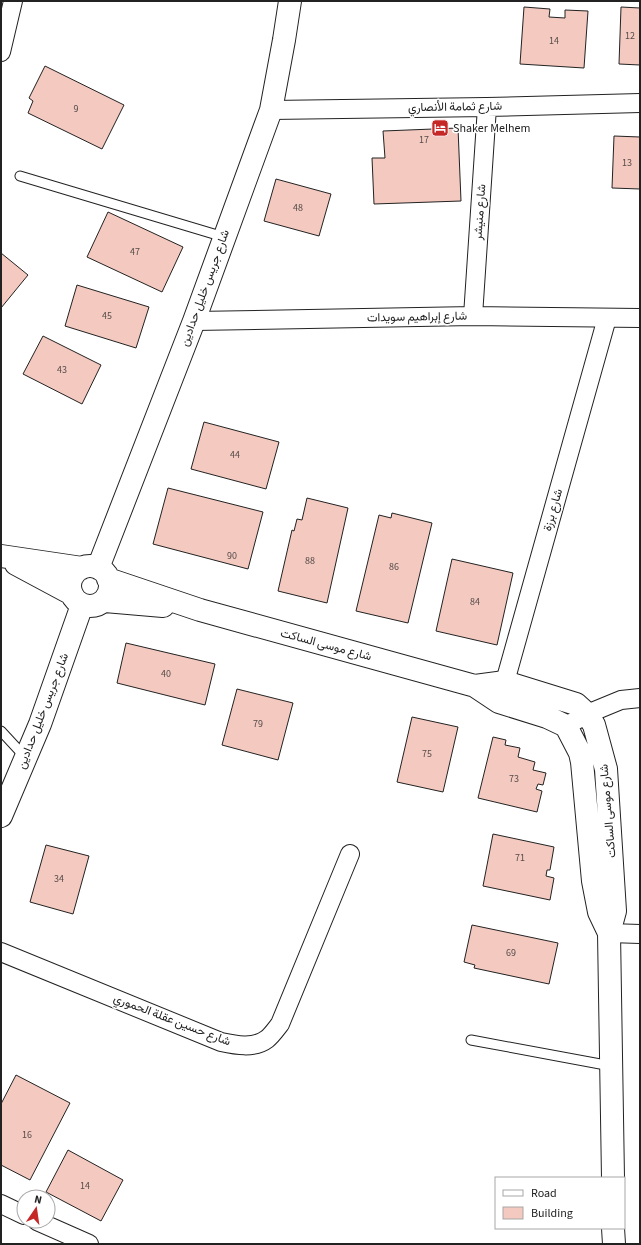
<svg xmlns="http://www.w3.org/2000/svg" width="641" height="1245" viewBox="0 0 641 1245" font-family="'Source Sans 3',Vazirmatn,sans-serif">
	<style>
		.building { fill: #f3c9c0; stroke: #222 }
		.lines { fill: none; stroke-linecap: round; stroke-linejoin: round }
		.service-casing { stroke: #222; stroke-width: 11 }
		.minor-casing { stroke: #222; stroke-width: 20 }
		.tertiary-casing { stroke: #222; stroke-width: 24 }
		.service { stroke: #fff; stroke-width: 9 }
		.minor { stroke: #fff; stroke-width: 18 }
		.tertiary { stroke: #fff; stroke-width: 22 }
		.labels { text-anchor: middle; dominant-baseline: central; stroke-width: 3; stroke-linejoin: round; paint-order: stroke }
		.number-label { font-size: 10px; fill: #564c4a }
		.street-label { font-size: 12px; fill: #222; stroke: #fff }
		.poi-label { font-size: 12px; fill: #222; stroke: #fff; text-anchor: start }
	</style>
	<rect width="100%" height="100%" fill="#fff"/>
	<path class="building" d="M524 7 550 9 549 17 565 18V10L588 11 584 68 520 64Z
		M621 7 640 8V65L619 64Z
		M45 66 124 105 102 149 28 113 33 101 29 98Z
		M458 128 461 201 374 204 372 158H385L383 131Z
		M614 136 640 137V189L612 188Z
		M276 179 331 194 319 236 264 221Z
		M108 212 183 247 162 292 87 257Z
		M1 253 28 275 1 308Z
		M77 285 149 307 136 348 65 326Z
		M43 336 101 365 82 404 23 374Z
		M204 422 279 442 266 489 191 469Z
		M168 488 263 512 248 569 153 544Z
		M307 498 348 508 327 603 278 591 292 530 294 531 297 519 302 520Z
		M392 513 432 523 408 623 356 611 379 515 391 518Z
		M452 559 513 573 497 645 436 631Z
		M126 643 215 664 205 705 117 683Z
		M237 689 293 703 278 760 222 745Z
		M412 717 458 727 443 792 397 782Z
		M493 737 506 740 505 745 520 748 518 757 535 762 533 770 546 773 543 785 538 784 536 789 542 791 537 812 478 798Z
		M493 834 554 847 550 870H547L546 876 554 878 550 900 483 886Z
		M46 845 89 856 73 914 30 902Z
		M472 925 558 943 549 984 474 968 475 965 464 962Z
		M16 1075 70 1103 30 1180 1 1165V1104Z
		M68 1150 123 1180 101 1221 46 1192Z"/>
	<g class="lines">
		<defs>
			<path id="service" d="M20 176 224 237
				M1 731 26 758
				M471 1040 611 1066"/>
			<path id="minor" d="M1 52 13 1
				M271 110 487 107 640 103
				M473 316 487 107
				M194 321 473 316 640 318
				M501 696 607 318
				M566 726 587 714 621 700 640 698
				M609 933 640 934
				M1 952 221 1042C235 1045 254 1049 267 1039 272 1035 276 1029 280 1024L350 854
				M1 1204 24 1215
				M37 1221 89 1244"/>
			<path id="tertiary" d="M1 556 82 568
				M16 564 72 594
				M70 586a20 20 0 1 1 40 0a20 20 0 1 1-40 0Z
				M98 568 194 321 271 110 284 40 290 1
				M108 579 200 610 475 686 499 702 547 717 566 726 580 753 582 762 593 881 599 912 609 933
				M105 601 163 606
				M475 686 505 682 576 704 587 714 594 725 606 769 615 911 609 933 613 1178
				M1 816 40 724 82 605
				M613 1228 614 1244"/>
		</defs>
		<use href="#service" class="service-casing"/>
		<use href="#minor" class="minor-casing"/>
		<use href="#tertiary" class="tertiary-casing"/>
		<use href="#service" class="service"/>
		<use href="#minor" class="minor"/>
		<use href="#tertiary" class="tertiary"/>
	</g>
	<defs>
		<symbol id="hotel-square" viewBox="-11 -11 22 22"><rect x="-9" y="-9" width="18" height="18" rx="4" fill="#c62828" stroke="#fff"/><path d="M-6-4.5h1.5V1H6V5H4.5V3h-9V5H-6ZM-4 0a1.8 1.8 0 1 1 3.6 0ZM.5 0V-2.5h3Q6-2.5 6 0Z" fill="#fff"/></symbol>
	</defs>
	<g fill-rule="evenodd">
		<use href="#hotel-square" x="430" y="118" width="20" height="20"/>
	</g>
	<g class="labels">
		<g class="number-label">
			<text x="630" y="36">12</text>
			<text x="554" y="41">14</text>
			<text x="76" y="109">9</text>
			<text x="424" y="140">17</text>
			<text x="627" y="163">13</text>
			<text x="298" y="208">48</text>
			<text x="135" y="252">47</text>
			<text x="107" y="316">45</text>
			<text x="62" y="370">43</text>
			<text x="235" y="455">44</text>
			<text x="232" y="556">90</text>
			<text x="310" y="561">88</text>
			<text x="394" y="567">86</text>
			<text x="475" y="602">84</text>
			<text x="166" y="674">40</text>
			<text x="258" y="724">79</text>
			<text x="427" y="754">75</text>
			<text x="514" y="779">73</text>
			<text x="520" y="858">71</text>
			<text x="59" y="879">34</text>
			<text x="511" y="953">69</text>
			<text x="27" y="1135">16</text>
			<text x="85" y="1186">14</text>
		</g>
		<g class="street-label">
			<text transform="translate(455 107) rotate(-1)">شارع ثمامة الأنصاري</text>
			<text transform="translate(480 212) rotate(-86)">شارع منيشر</text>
			<text transform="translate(205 288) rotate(-70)">شارع جريس خليل حدادين</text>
			<text transform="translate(417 317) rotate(-1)">شارع إبراهيم سويدات</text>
			<text transform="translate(553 510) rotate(-74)">شارع برزة</text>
			<text transform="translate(326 645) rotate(15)">شارع موسى الساكت</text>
			<text transform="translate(43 711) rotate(-69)">شارع جريس خليل حدادين</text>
			<text transform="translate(608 811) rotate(-95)">شارع موسى الساكت</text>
			<text transform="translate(172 1020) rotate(21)">شارع حسين عقلة الحموري</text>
		</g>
		<g class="poi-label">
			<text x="453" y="128">Shaker Melhem</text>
		</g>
	</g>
	<rect width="641" height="1245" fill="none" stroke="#222222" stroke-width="4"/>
	<rect x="495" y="1177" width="130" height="52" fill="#ffffff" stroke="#a7a7a7"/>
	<rect x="503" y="1190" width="20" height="6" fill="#ffffff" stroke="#a7a7a7"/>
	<text x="531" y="1197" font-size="12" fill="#222222">Road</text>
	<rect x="503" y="1207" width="20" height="12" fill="#f3c9c0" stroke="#a7a7a7"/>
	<text x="531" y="1217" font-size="12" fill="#222222">Building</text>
	<g transform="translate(36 1209) rotate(13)"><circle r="19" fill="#ffffff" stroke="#a7a7a7"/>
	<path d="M0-3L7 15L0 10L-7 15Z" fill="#c62828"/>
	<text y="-6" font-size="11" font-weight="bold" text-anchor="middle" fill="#222222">N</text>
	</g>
</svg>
